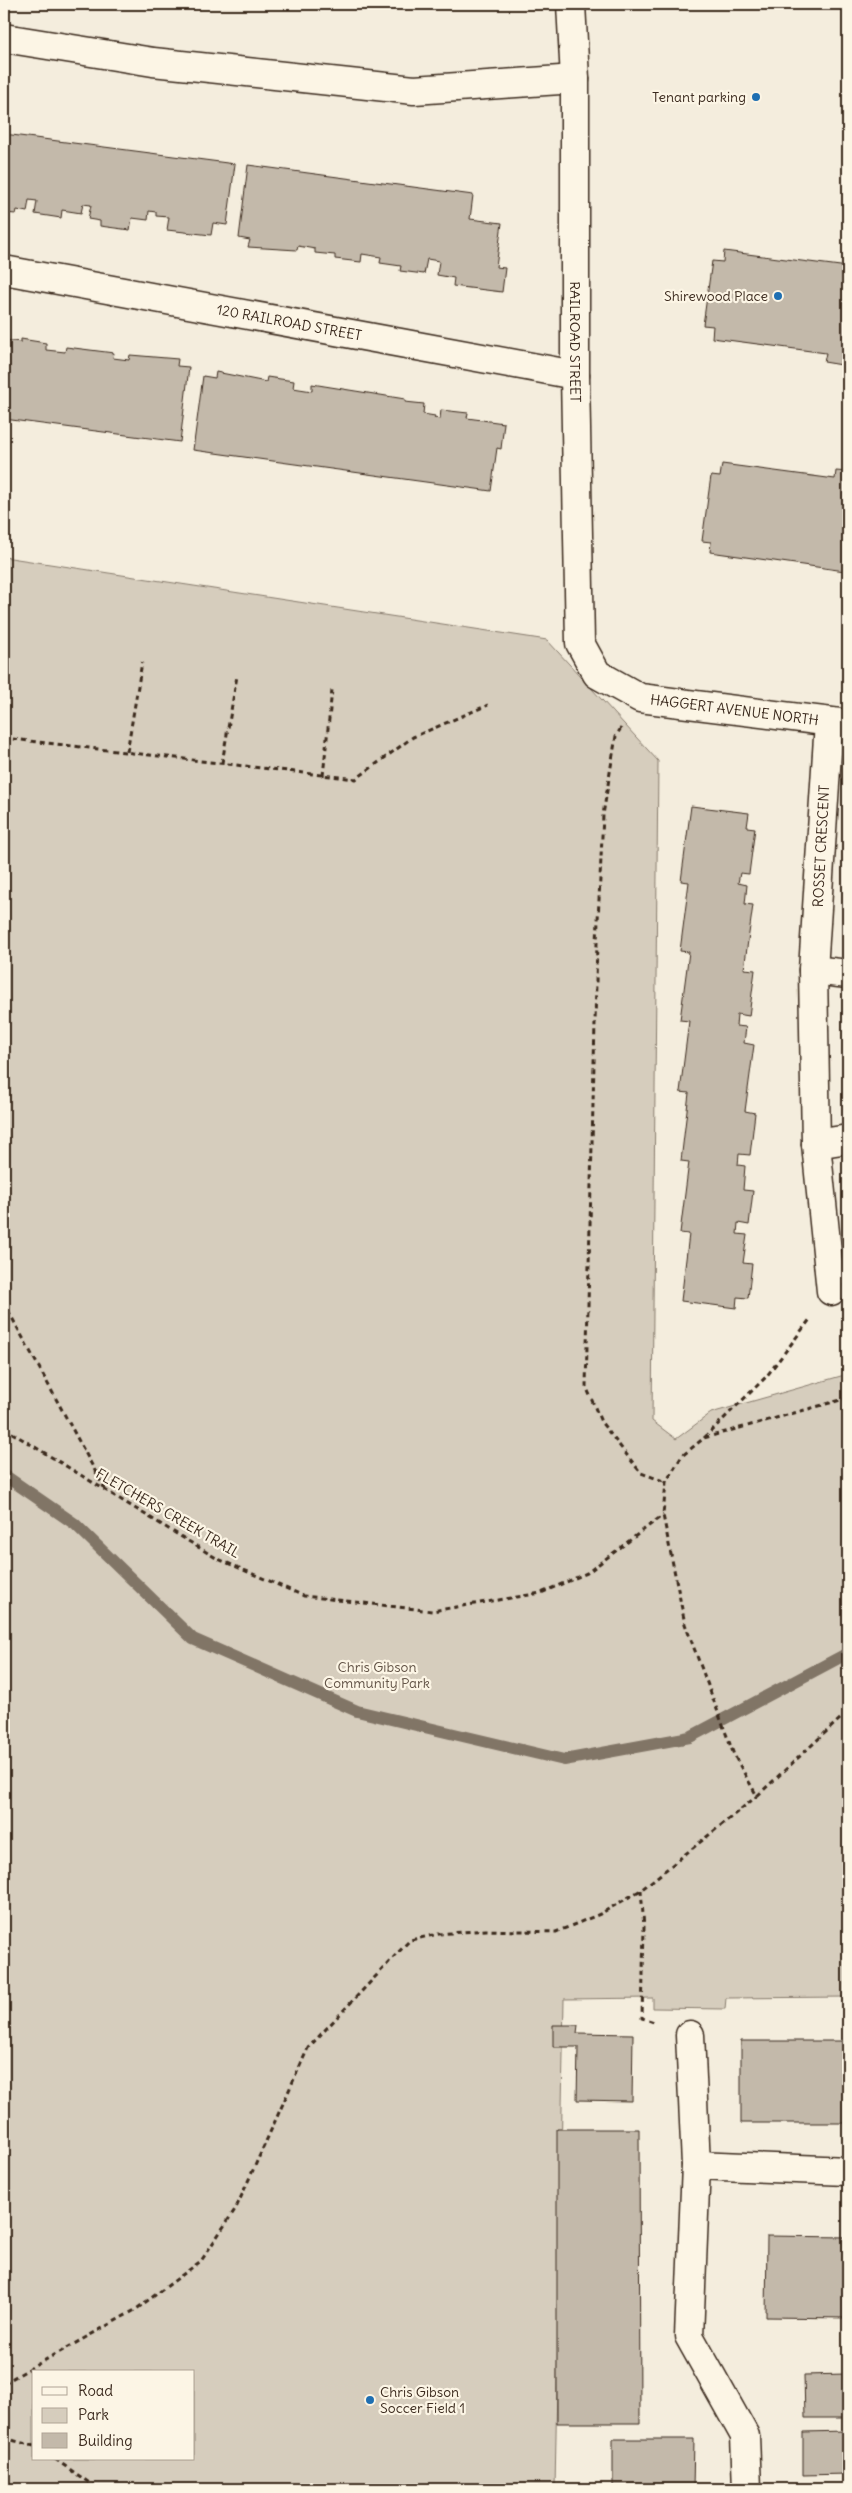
<svg xmlns="http://www.w3.org/2000/svg" width="852" height="2493" viewBox="0 0 852 2493" font-family="Delius,sans-serif">
	<style>
		.green { fill: #d6cdbd; stroke: #887c6e; fill-rule: evenodd }
		.lines { fill: none; stroke-linecap: round; stroke-linejoin: round }
		.stream { stroke: #817466; stroke-width: 12 }
		.building { fill: #c3b9aa; stroke: #3b2a1e }
		.minor-casing { stroke: #3b2a1e; stroke-width: 31 }
		.path { stroke: #3b2a1e; stroke-width: 3; stroke-dasharray: 5 4; stroke-linecap: butt }
		.minor { stroke: #fcf5e5; stroke-width: 28 }
		.poi-dot { fill: #1f6fb2; stroke: #fcf5e5; stroke-width: 2 }
		.labels { text-anchor: middle; dominant-baseline: central; stroke-width: 4.5; stroke-linejoin: round; paint-order: stroke }
		.poi-label { font-size: 14px; fill: #3b2a1e; stroke: #fcf5e5; text-anchor: end }
		.street-label { font-size: 14px; fill: #3b2a1e; stroke: #fcf5e5 }
		.park-label { font-size: 14px; fill: #625346; stroke: #fcf5e5 }
	</style>
	<rect width="100%" height="100%" fill="#f4eddd"/>
	<filter id="ink" filterUnits="userSpaceOnUse"><feTurbulence type="fractalNoise" baseFrequency=".02" numOctaves="2"/><feDisplacementMap in="SourceGraphic" scale="10" xChannelSelector="R" yChannelSelector="G"/><feConvolveMatrix kernelMatrix="1 2 1 2 8 2 1 2 1" color-interpolation-filters="sRGB"/></filter>
	<g filter="url(#ink)">
		<path class="green" d="M4 557 547 640 658 761 652 1421 676 1439 711 1413 848 1374V1997L726 1998 725 2009 653 2008V1998L564 1999 555 2489H4ZM34 2372H194V2459H34Z"/>
		<g class="lines">
			<path class="stream" d="M4 1475 75 1524 193 1639 357 1711 564 1760 690 1737 848 1653"/>
		</g>
		<path class="building" d="M4 134 235 164 227 225 213 223 211 235 167 230 169 217 156 216V212L149 211 148 220 132 218 130 230 100 226V221L88 219 91 205 83 204 81 213 62 210 61 218 35 214 37 201 29 200 27 212 17 210 16 214 4 213Z
			M248 165 473 195 470 219 502 223 496 267 505 268 502 292 453 286 454 278 437 275 439 261 427 259 424 274 400 271 401 266 380 263 381 257 362 254 361 262 335 259V255L315 253V249L298 246 297 250 248 247 250 240 239 238Z
			M724 251 848 267V366L824 362 826 353 712 338 713 326 703 325 712 261 723 262Z
			M21 339 46 343V350L65 352 66 347 114 353 113 358 129 360 130 355 178 359 177 366 189 367 180 442 4 419V340L21 342Z
			M216 372 266 382 267 377 294 381 293 388 312 391V384L405 399V402L424 404 423 414 435 416 434 418 440 419 441 410 468 413 467 418 504 423 501 449 497 448 491 491 193 450 203 376 215 378Z
			M722 464 835 479 836 471 848 472V580L843 579 845 571 710 552 711 542 702 541 711 476 720 477Z
			M691 806 749 813 747 827 755 828 749 874 740 873 738 883 747 885 745 904 753 905 744 969 755 970 749 1016 737 1014 736 1026 746 1027 744 1043 754 1045 745 1111 755 1113 750 1155 739 1154 738 1165 745 1166 743 1190 753 1191 749 1225 738 1223 737 1234 747 1235 743 1263 752 1264 748 1298 737 1297 736 1308 681 1301 689 1234 680 1233 689 1162 681 1161 689 1093 680 1092 689 1021 680 1020 689 952 680 951 689 882 681 881Z
			M553 2025H578L577 2033 633 2034 632 2101 577 2100 578 2047H553Z
			M741 2041H848V2123H741Z
			M557 2129H639L640 2423H557Z
			M767 2236 848 2237V2318L766 2317Z
			M846 2374V2418H805L804 2375Z
			M846 2431V2474L803 2475V2432Z
			M613 2439H694L693 2489H613Z"/>
		<g class="lines">
			<defs>
				<g id="minor">
					<path id="s1" d="M571 4 575 79V375L580 643 597 674 640 698 848 724"/>
					<path d="M4 38 153 62 414 90 575 79"/>
					<path id="s2" d="M4 270 575 375"/>
					<path d="M829 722 813 970 816 1144 831 1291"/>
					<path d="M813 970 848 974"/>
					<path d="M816 1144 848 1139"/>
					<path d="M690 2035 696 2165 689 2336 745 2436 747 2489"/>
					<path d="M696 2165 848 2171"/>
				</g>
			</defs>
			<use href="#minor" class="minor-casing"/>
			<path class="path" d="M621 728 616 736 603 815 597 942 586 1386 601 1422 641 1473 666 1482
				M4 738 356 779 413 737 488 705
				M127 752 142 662
				M222 763 237 676
				M323 776 332 690
				M4 1303 106 1491
				M848 1398 704 1438 682 1456 666 1482 663 1515 685 1624 734 1755 757 1796 841 1718 848 1715
				M4 1428 216 1558 304 1596 432 1611 541 1593 587 1573 663 1515
				M704 1438 766 1377 811 1318
				M641 1890 644 1927 642 2018 657 2023
				M4 2383 135 2310 201 2261 236 2208 308 2048 410 1940 439 1934 486 1930 556 1932 600 1914 641 1890 757 1796
				M4 2438 34 2446
				M55 2459 98 2489"/>
			<use href="#minor" class="minor"/>
		</g>
	</g>
	<g class="poi-dot">
		<circle cx="756" cy="97" r="5"/>
		<circle cx="778" cy="296" r="5"/>
		<circle cx="370" cy="2400" r="5"/>
	</g>
	<g class="labels">
		<g class="poi-label">
			<text x="746" y="97">Tenant parking</text>
			<text x="768" y="296">Shirewood Place</text>
			<text x="380" y="2392" text-anchor="start">Chris Gibson<tspan x="380" dy="16">Soccer Field 1</tspan></text>
		</g>
		<g class="street-label">
			<text stroke="none"><textPath href="#s2" startOffset="290">120 RAILROAD STREET</textPath></text>
			<text stroke="none"><textPath href="#s1" startOffset="338">RAILROAD STREET</textPath></text>
			<text stroke="none"><textPath href="#s1" startOffset="819">HAGGERT AVENUE NORTH</textPath></text>
			<text transform="translate(821 846) rotate(-87)">ROSSET CRESCENT</text>
			<text transform="translate(168 1513) rotate(30)">FLETCHERS CREEK TRAIL</text>
		</g>
		<g class="park-label">
			<text x="377" y="1667">Chris Gibson<tspan x="377" dy="16">Community Park</tspan></text>
		</g>
	</g>
	<rect width="852" height="2493" fill="none" stroke="#fcf5e5" stroke-width="20"/>
	<rect x="10" y="10" width="832" height="2473" fill="none" stroke="#3b2a1e" stroke-width="2" filter="url(#ink)"/>
	<rect x="32" y="2370" width="162" height="90" fill="#fcf5e5" stroke="#afa495"/>
	<rect x="42" y="2387" width="25" height="8" fill="#fcf5e5" stroke="#afa495"/>
	<text x="78" y="2396" font-size="15" fill="#3b2a1e">Road</text>
	<rect x="42" y="2408" width="25" height="15" fill="#d6cdbd" stroke="#afa495"/>
	<text x="78" y="2420" font-size="15" fill="#3b2a1e">Park</text>
	<rect x="42" y="2433" width="25" height="15" fill="#c3b9aa" stroke="#afa495"/>
	<text x="78" y="2446" font-size="15" fill="#3b2a1e">Building</text>
</svg>
